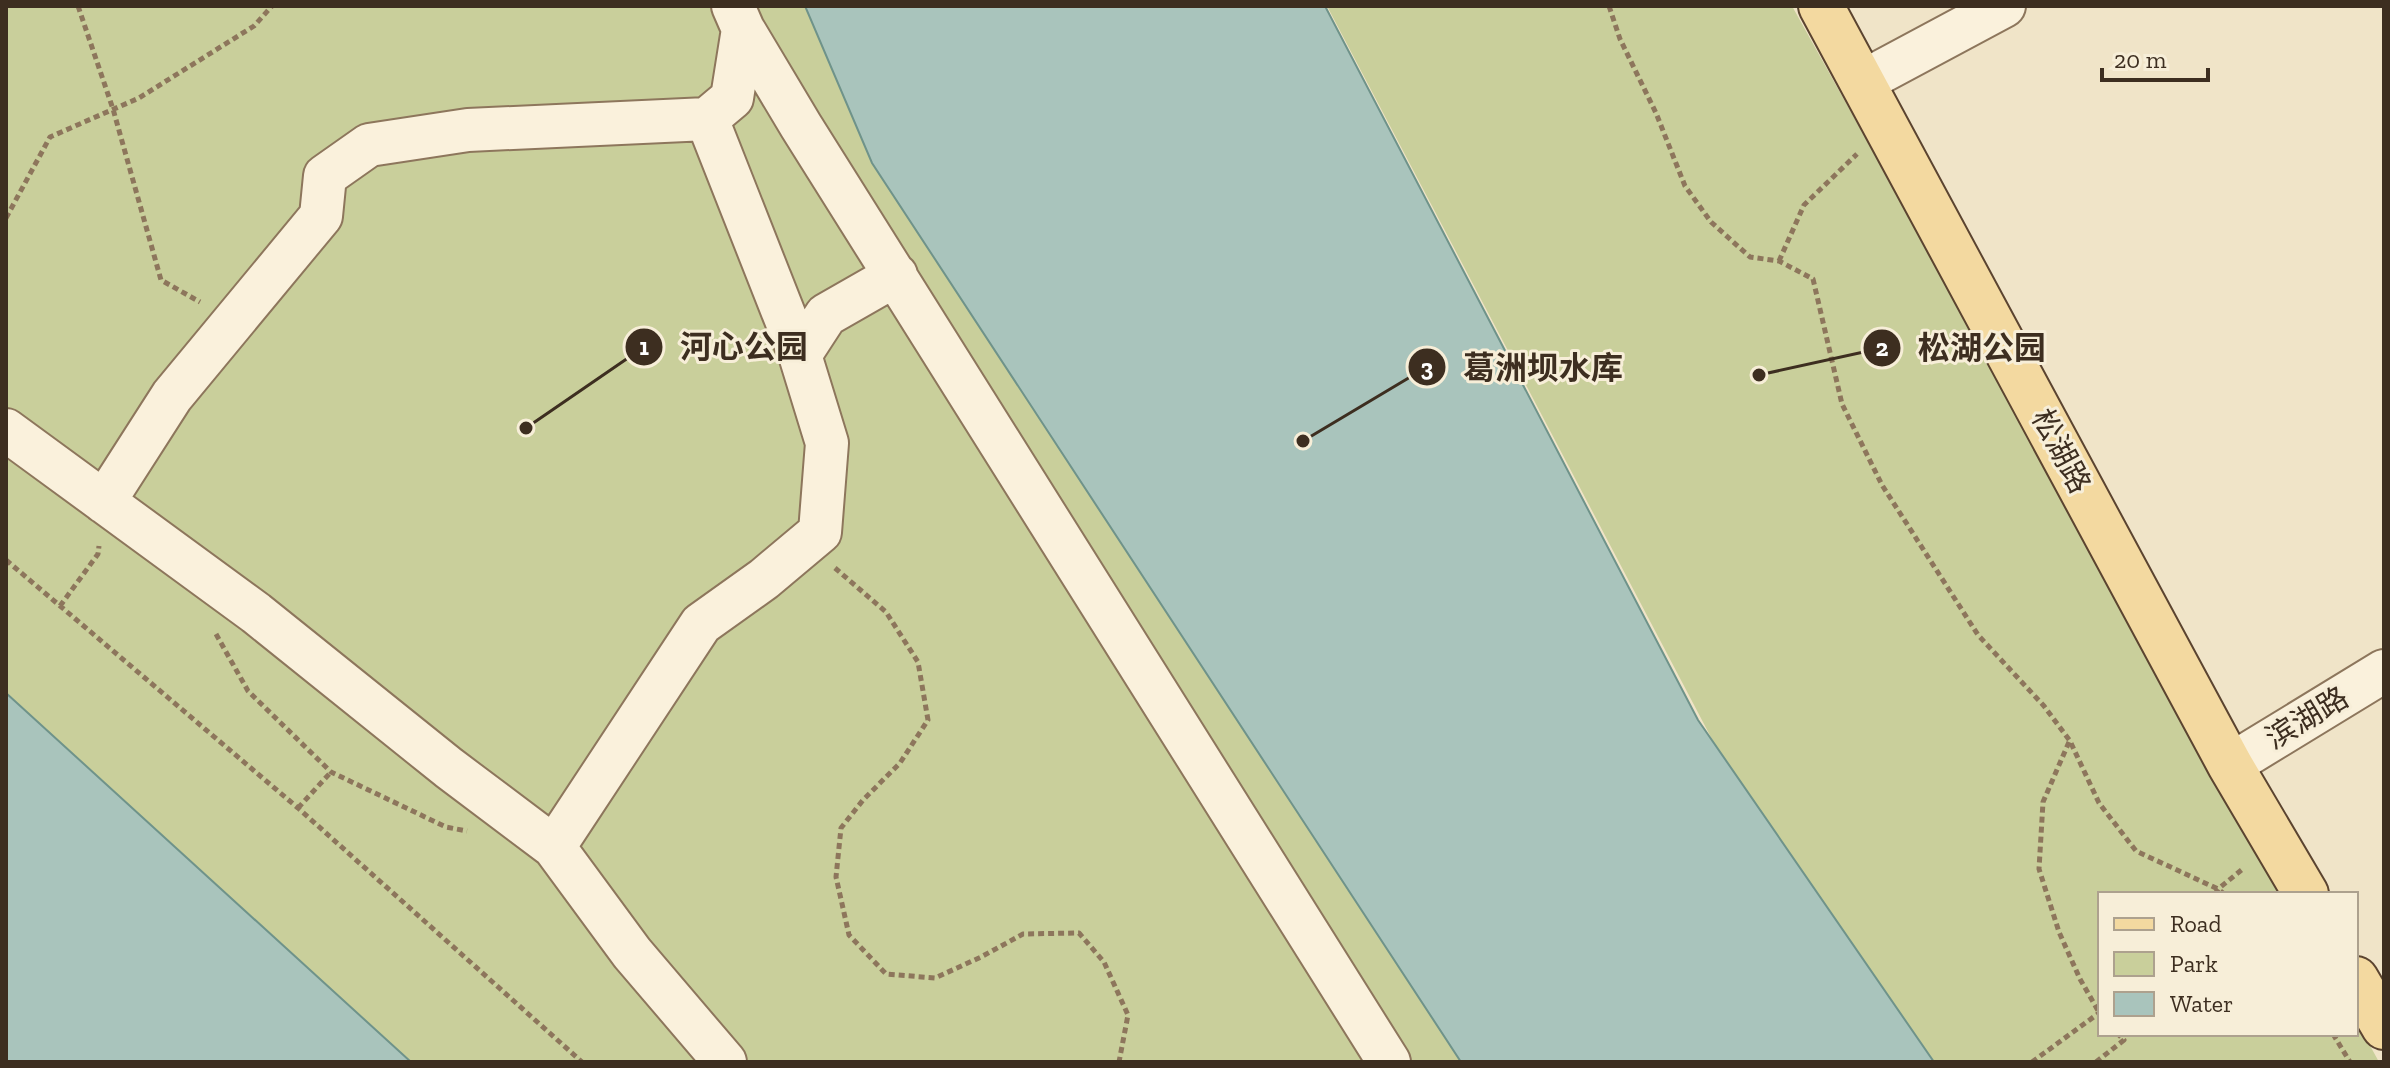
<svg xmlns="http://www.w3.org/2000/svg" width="2390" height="1068" viewBox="0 0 2390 1068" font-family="'Zilla Slab','Noto Sans SC',serif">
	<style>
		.green { fill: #c9cf9b }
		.water { fill: #a9c4bc; stroke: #6f938a; stroke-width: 2 }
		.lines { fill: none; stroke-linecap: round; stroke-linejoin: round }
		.minor-casing { stroke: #8d765c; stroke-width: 46 }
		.major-casing { stroke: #5b4430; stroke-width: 48 }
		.path { stroke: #8d765c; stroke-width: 5; stroke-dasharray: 6 4; stroke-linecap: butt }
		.minor { stroke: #faf1dc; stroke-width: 42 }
		.major { stroke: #f3d9a0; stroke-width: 44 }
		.labels { text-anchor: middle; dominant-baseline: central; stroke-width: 6; stroke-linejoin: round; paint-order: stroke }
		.street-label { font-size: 30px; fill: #3d2e20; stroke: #f7eed8 }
		.leader { fill: none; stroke: #3d2e20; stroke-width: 3 }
		.callout-dot { fill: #3d2e20; stroke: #f7eed8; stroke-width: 3 }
		.mark-label { font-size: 24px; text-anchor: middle; font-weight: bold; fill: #fff }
		.callout-label { font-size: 32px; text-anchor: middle; font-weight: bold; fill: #3d2e20; stroke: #f7eed8; stroke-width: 6; stroke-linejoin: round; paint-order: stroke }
	</style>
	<rect width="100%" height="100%" fill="#f0e4c8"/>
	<path class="green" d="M6 6H805L872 163 1461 1062H411L6 693Z
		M1327 6H1792L2286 894H2100V1034H2356V1020L2379 1062H1934L1714 743Z"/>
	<path class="water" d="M805 6H1325L1698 720 1934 1062H1461L872 163Z
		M6 693 411 1062H6Z"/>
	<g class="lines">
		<defs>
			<path id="minor" d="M733 6 743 29 801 126 1389 1062
				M1862 82 2004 6
				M707 119 800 355
				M6 430 256 613 449 768 554 847 632 953 725 1062
				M104 502 172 396 321 216 325 176 369 145 468 130 707 119 732 98 743 29
				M2230 765 2384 671
				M554 847 701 624 764 579 820 532 827 443 800 355 826 315 896 275"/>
			<path id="major" d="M1821 6 2230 765 2306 894
				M2356 979 2384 1027"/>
		</defs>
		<use href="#minor" class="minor-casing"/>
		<use href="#major" class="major-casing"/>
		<path class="path" d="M78 6 113 109 161 280 200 302
			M1609 6 1620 39 1656 113 1685 186 1711 222 1750 257 1779 261 1813 279 1842 404 1882 485 1978 635 2044 706 2070 741 2099 803 2136 851 2218 889 2224 894
			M6 218 50 137 139 98 254 26 272 6
			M1779 261 1804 205 1857 154
			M6 560 298 808 582 1062
			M835 568 886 612 918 662 928 720 900 763 863 800 841 828 836 877 849 935 886 974 935 978 981 957 1023 934 1079 933 1104 962 1128 1015 1119 1062
			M60 606 98 554 99 546
			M216 634 248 691 331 772 446 827 467 831
			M2069 742 2043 802 2039 869 2059 932 2080 979 2100 1014
			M298 808 331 772
			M2215 894 2218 889 2244 868
			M2333 1034 2350 1062
			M2032 1062 2099 1013
			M2096 1062 2124 1040 2118 1034"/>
		<use href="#minor" class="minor"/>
		<use href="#major" class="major"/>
	</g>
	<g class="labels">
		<g class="street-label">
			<text transform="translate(2061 451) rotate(62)">松湖路</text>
			<text transform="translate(2307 718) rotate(-31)">滨湖路</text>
		</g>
	</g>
	<path class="leader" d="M526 428L644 347M1759 375L1882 348M1303 441L1427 367"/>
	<g class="callout-dot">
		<circle cx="526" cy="428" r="8"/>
		<circle cx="1759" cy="375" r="8"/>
		<circle cx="1303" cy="441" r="8"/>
		<circle cx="644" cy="347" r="20"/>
		<circle cx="1882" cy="348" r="20"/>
		<circle cx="1427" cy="367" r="20"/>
	</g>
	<g class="mark-label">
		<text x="644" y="355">1</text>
		<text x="1882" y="356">2</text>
		<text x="1427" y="376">3</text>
	</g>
	<g class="callout-label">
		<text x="744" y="358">河心公园</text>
		<text x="1982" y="359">松湖公园</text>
		<text x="1543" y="379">葛洲坝水库</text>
	</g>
	<rect width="2390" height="1068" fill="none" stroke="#3d2e20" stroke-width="16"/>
	<rect x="2098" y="892" width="260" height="144" fill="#f7eed8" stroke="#ada18e" stroke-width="2"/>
	<rect x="2114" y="918" width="40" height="12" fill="#f3d9a0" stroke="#ada18e" stroke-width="2"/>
	<text x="2170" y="932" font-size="24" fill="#3d2e20">Road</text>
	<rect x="2114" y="952" width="40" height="24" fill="#c9cf9b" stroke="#ada18e" stroke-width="2"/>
	<text x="2170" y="972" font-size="24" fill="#3d2e20">Park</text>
	<rect x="2114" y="992" width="40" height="24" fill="#a9c4bc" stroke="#ada18e" stroke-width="2"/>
	<text x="2170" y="1012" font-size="24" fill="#3d2e20">Water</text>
	<path d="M2102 68v12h106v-12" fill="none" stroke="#3d2e20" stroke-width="4"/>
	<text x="2114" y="68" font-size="24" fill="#3d2e20" stroke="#f7eed8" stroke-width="6" paint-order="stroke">20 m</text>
</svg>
